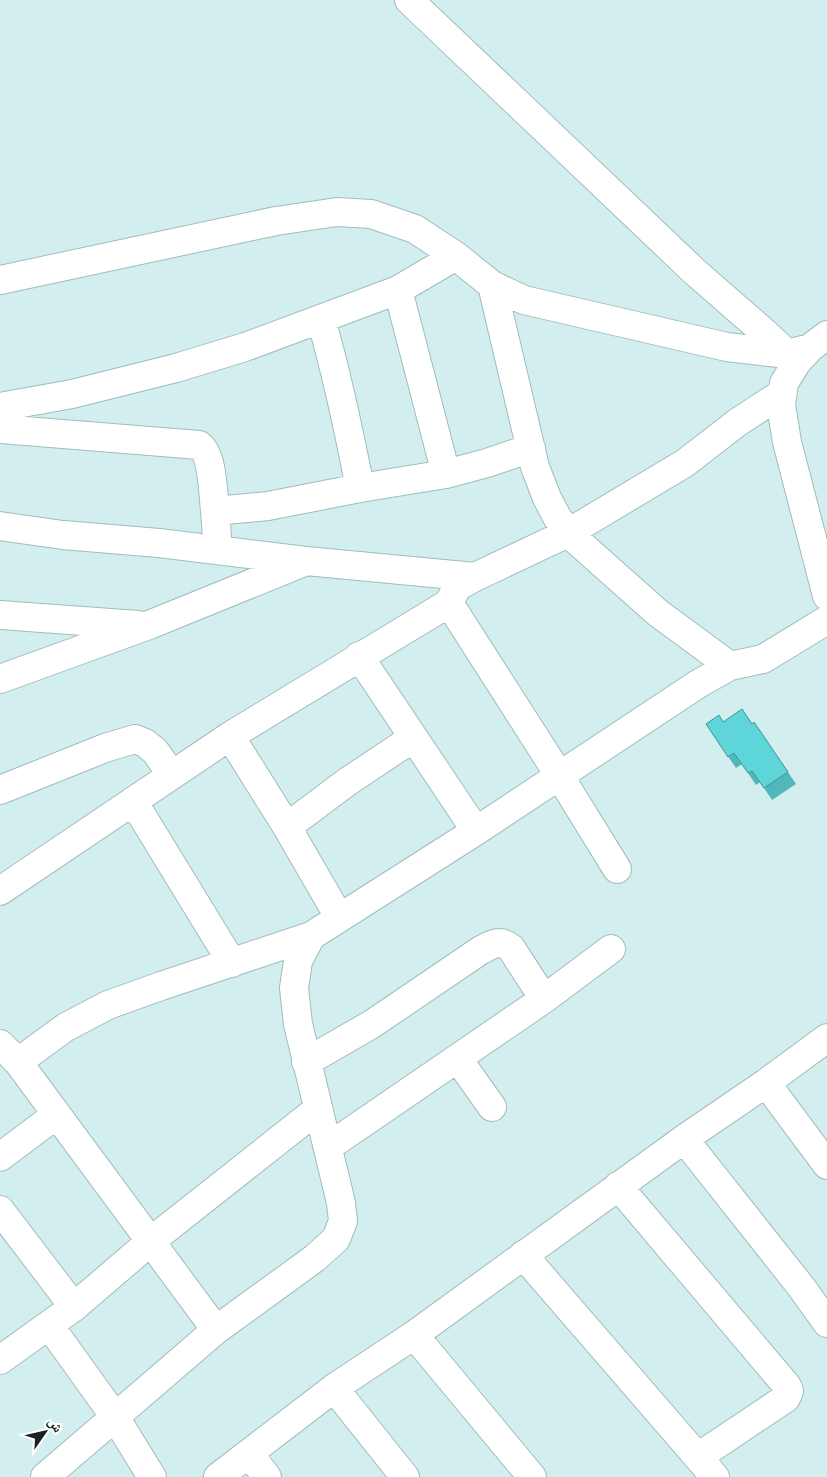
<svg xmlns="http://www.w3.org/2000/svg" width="827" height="1477" viewBox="0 0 827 1477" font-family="'Nunito Sans','Noto Naskh Arabic',sans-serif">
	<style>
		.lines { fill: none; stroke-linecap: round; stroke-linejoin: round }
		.minor-casing { stroke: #a1bcbc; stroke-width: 30 }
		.minor { stroke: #fff; stroke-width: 28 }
		.wall { fill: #51b7bb }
		.building { fill: #5ed5d9; stroke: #429598 }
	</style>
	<rect width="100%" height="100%" fill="#d2eeee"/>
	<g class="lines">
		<defs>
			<path id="minor" d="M409 0 695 272 765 333 787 354
				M0 280 276 221 337 212 371 214 415 229 456 256 492 285 524 300 727 347 787 354 810 348
				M492 285 535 467 547 498 557 517 568 533 658 613 730 666
				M398 290 446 474
				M321 319C337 375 349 431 360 488
				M827 335 810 348 797 362 784 383 781 405 787 442 827 596
				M0 407 72 394 176 368 245 347 398 290 456 256
				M0 429 199 445C213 454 213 494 215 511
				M0 526 63 535 159 543 306 561 475 577
				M218 550 215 511 268 506 360 488 446 474 487 463 531 448
				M449 603 559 775 617 869
				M0 615 138 625
				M359 656 476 831
				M0 679 149 625 304 562
				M230 736 287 827 339 917
				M0 790 105 748 135 739 145 743 155 751 172 775
				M133 801 232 963
				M287 827 347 782 413 738
				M0 891 230 736 449 603 457 587 475 577 568 533 685 463 738 422 781 394
				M0 1044 18 1062 216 1330
				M458 1059 492 1107
				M18 1062 66 1027 108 1005 161 986 311 936 476 831 698 684 730 666 763 659 827 620
				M306 1062 372 1024 481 950C493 944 500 939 511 948L544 999
				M766 1083 827 1165
				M684 1139 802 1288 827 1323
				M328 1147 544 999 611 949
				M0 1157 56 1115
				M618 1186 787 1386 789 1391 786 1398 698 1457
				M0 1210 74 1307
				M523 1255 715 1477
				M414 1335 532 1477
				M0 1360 74 1307 151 1241 318 1109
				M334 1388 405 1477
				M249 1454 267 1477
				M45 1477 115 1417 49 1325
				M152 1477 115 1417 216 1330 315 1258 336 1239 343 1221 341 1203 298 1024 294 988 298 961 311 936
				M218 1477 334 1388 414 1335 684 1139 766 1083 827 1038"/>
		</defs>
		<use href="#minor" class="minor-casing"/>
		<use href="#minor" class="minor"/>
	</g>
	<path class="wall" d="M724 722 752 724 754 722 796 784 772 800 760 782 756 785 742 764 736 768 706 724Z"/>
	<path class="building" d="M742 709 752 724 754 722 788 772 764 788 752 771 748 773 734 753 728 757 706 724 719 715 723 722Z"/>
	<g transform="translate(45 1432) rotate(56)" stroke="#ffffff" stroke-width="4" paint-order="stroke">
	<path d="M0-4L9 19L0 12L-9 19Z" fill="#182222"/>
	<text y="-8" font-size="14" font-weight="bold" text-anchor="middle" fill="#182222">ش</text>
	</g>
</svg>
